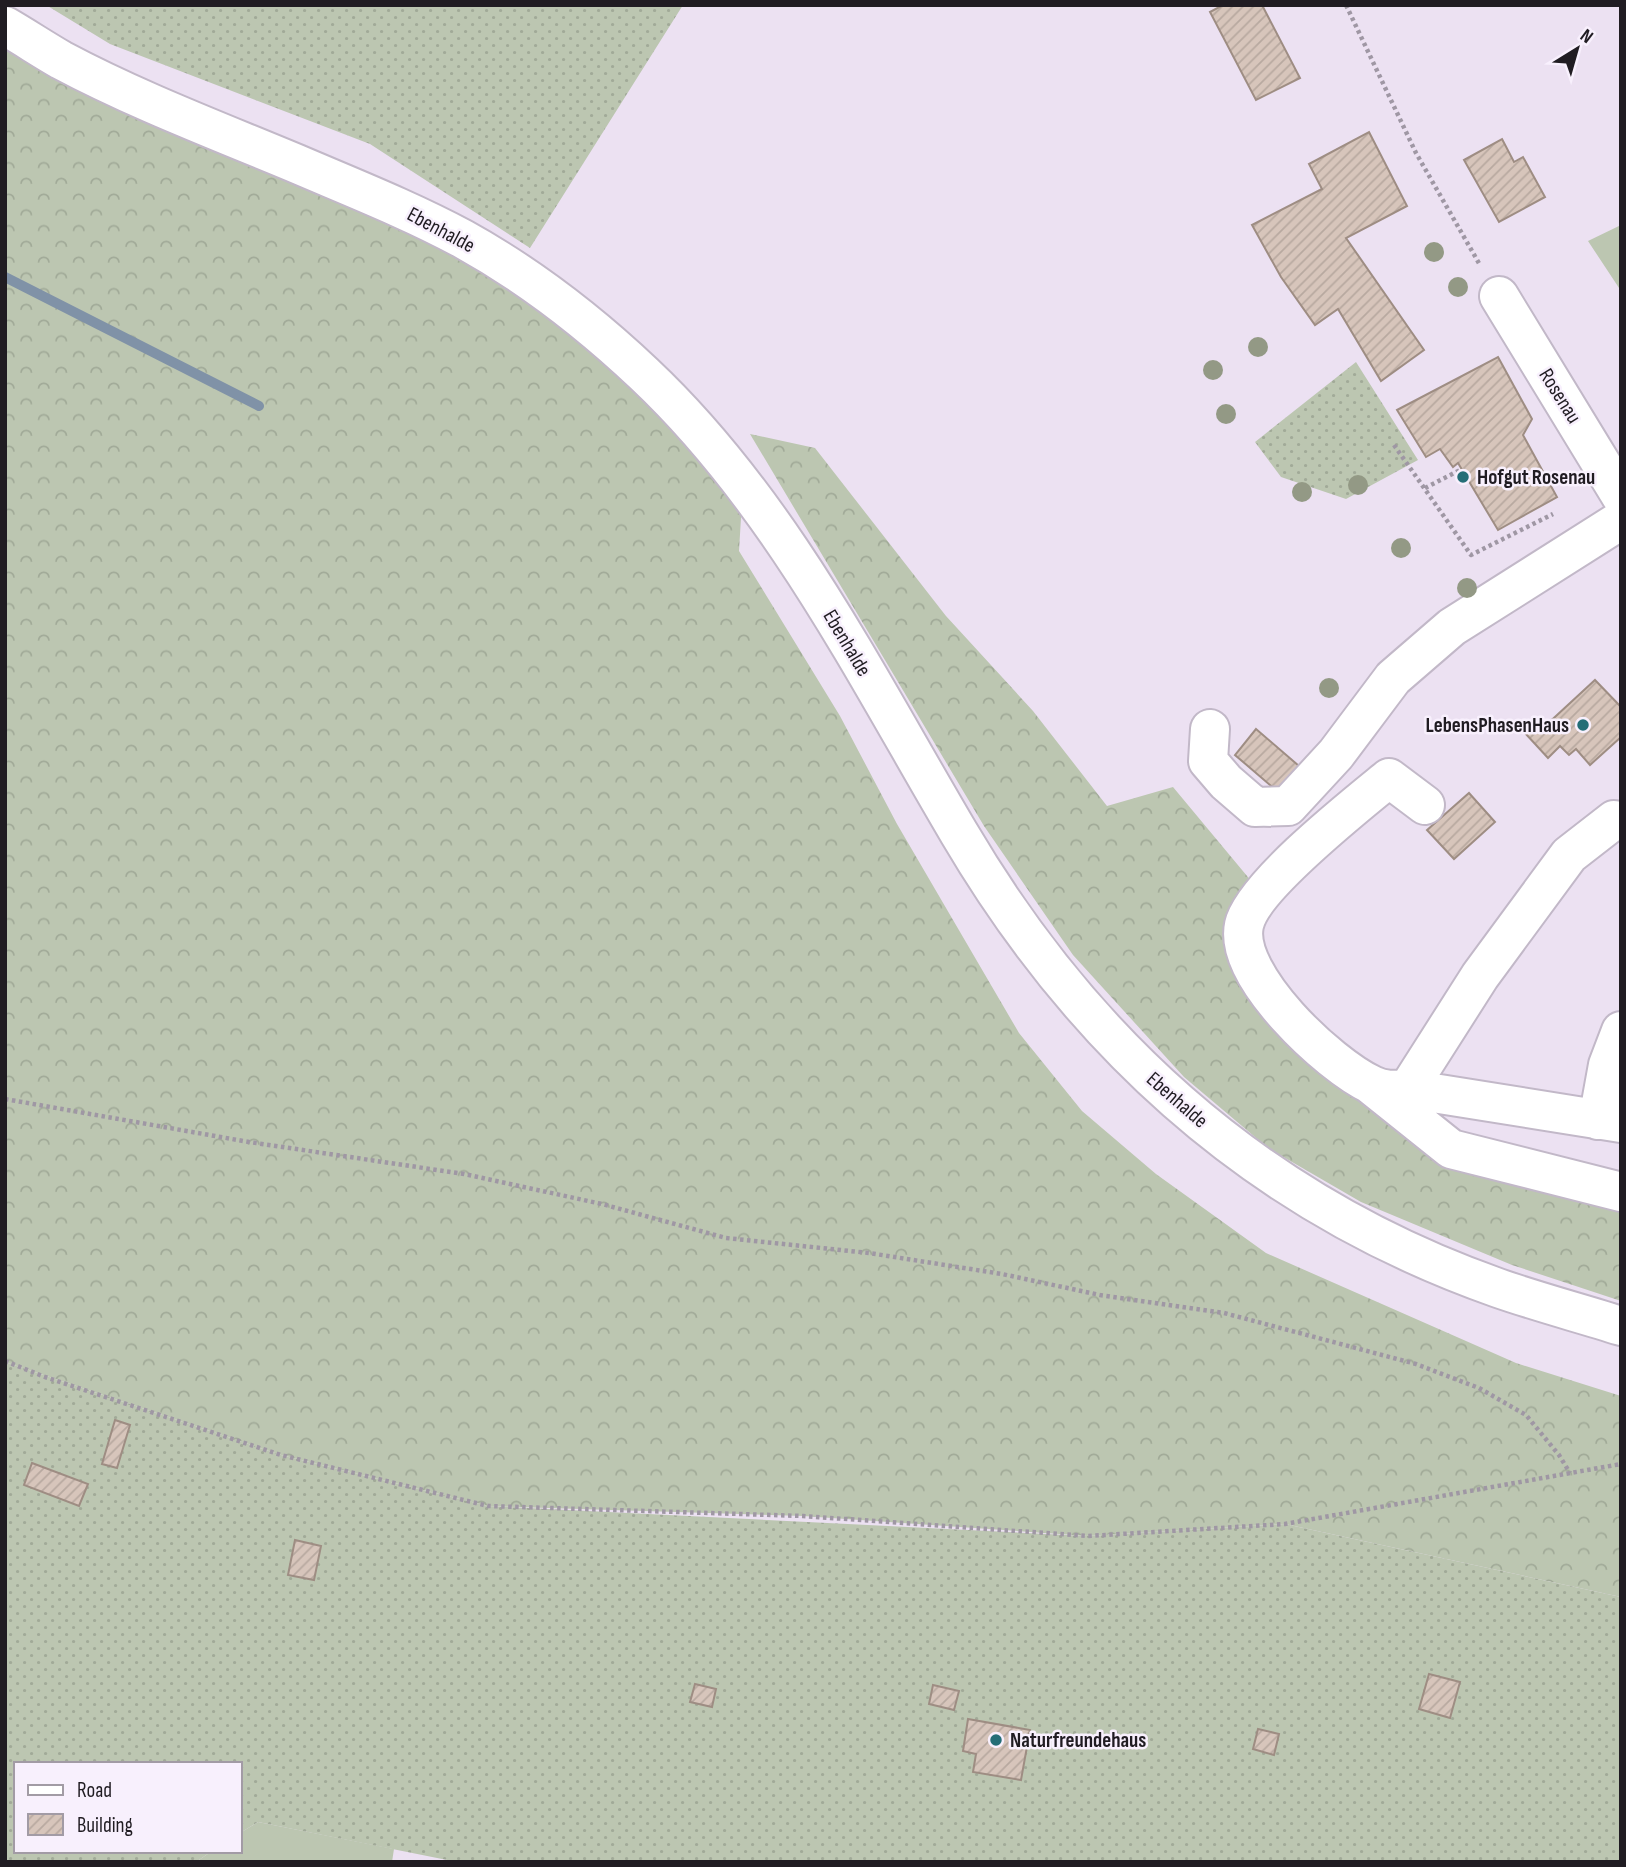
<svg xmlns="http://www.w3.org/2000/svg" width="1626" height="1867" viewBox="0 0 1626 1867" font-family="'Sofia Sans Condensed',sans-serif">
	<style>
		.grass { fill: #bcc6b1 }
		.forest { fill: url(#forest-crowns) }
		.garden { fill: url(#garden-dots) }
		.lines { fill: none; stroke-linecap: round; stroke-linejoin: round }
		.stream { stroke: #8092a7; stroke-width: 10 }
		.building { fill: url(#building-hatch); stroke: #9e8d83; stroke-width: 2 }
		.minor-casing { stroke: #c2b8c8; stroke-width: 42 }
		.path { stroke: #9f97a4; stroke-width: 4.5; stroke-dasharray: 3.5 3.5; stroke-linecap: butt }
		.minor { stroke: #fff; stroke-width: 38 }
		.tree { fill: #939985 }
		.poi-dot { fill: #246e77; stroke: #f8f0fd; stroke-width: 2.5 }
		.labels { text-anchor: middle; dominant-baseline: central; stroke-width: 5; stroke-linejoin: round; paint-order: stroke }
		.street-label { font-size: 21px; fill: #201c22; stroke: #f8f0fd }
		.poi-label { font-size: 21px; font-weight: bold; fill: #201c22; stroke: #f8f0fd; text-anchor: start }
	</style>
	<defs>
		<pattern id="forest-crowns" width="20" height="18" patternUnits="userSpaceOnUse" patternTransform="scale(1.75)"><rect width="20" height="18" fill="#bcc6b1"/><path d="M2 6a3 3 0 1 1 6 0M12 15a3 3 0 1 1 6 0" fill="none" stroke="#a1aa98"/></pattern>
		<pattern id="garden-dots" width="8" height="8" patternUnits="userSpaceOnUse" patternTransform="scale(1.75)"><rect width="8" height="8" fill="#bcc6b1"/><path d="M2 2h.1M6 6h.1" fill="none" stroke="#a1aa98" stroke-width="1.8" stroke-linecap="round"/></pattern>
		<pattern id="building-hatch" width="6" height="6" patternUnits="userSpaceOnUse" patternTransform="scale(1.75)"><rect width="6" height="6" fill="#d7c5bb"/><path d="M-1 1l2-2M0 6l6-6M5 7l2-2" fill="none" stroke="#b8a9a0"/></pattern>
	</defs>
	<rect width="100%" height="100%" fill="#ece1f2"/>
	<path class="grass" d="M1621 225V291L1588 241Z
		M258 1822 394 1849 392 1862H196L212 1851H240V1833Z"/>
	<path class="forest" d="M5 27 469 243 743 485 739 551 840 716 897 824 1019 1033 1082 1111 1156 1174 1266 1253 1516 1363 1621 1396V1597L1285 1524 1088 1536 803 1516 488 1506 281 1455 5 1362Z
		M750 434 815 448 946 616 1033 711 1107 806 1173 787 1262 894 1243 943 1446 1163 1621 1205V1301L1512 1265 1361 1202 1268 1148 1184 1077 1073 955 984 826Z"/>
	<path class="garden" d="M46 5H683L530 248 370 144 110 44Z
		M1356 362 1418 460 1346 499 1281 477 1255 442Z
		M5 1362 281 1455 488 1506 1088 1536 1285 1524 1621 1597V1862H457L258 1822 240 1833V1764H16V1851H212L196 1862H5Z"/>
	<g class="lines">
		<path class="stream" d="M5 277 259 406"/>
	</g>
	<path class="building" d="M1223 5H1262L1300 78 1256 100 1210 12Z
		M1369 132 1407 206 1346 238 1424 350 1381 381 1338 309 1315 325 1281 277 1252 225 1322 189 1309 164Z
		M1502 139 1514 162 1523 157 1545 197 1499 222 1464 160Z
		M1498 357 1532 419 1523 435 1557 497 1498 530 1458 463 1453 467 1440 449 1426 457 1397 410Z
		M1595 680 1621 707V737L1590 765 1576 749 1569 755 1560 746 1548 758 1525 733 1538 722 1543 728Z
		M1256 729 1299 766 1277 791 1235 755Z
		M1469 793 1495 822 1454 859 1427 830Z
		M115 1420 130 1425 117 1468 102 1464Z
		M32 1463 88 1484 79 1506 24 1485Z
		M295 1540 321 1546 314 1580 288 1575Z
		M1429 1674 1460 1682 1450 1718 1419 1709Z
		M695 1684 716 1689 712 1707 690 1702Z
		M933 1685 959 1691 954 1710 929 1704Z
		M968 1719 1030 1730 1021 1780 973 1772 976 1754 963 1751Z
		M1258 1729 1279 1734 1274 1755 1253 1749Z"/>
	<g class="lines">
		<defs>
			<path id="minor" d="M5 26C24 37 42 49 61 60 136 100 218 131 297 164 353 188 409 210 463 239 528 275 590 323 644 374 780 502 865 674 959 833 1085 1047 1262 1205 1498 1288 1538 1302 1580 1313 1621 1326
				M1499 296 1621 496
				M1210 729 1208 761 1226 782 1255 807 1288 806 1336 754 1393 678 1452 627 1621 520
				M1425 805 1389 778C1356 805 1252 887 1244 925 1233 976 1329 1065 1372 1085 1384 1091 1395 1090 1408 1089L1621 1123
				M1371 1085 1451 1149 1621 1192
				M1408 1089 1480 976 1569 855 1614 820 1621 821
				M1598 1120 1608 1065 1621 1031"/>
		</defs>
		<use href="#minor" class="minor-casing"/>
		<path class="path" d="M1346 5 1416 153 1480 265
			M1394 445 1471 555 1553 514
			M1425 488 1462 469
			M5 1099 249 1142 464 1174 602 1204 726 1238 869 1253 1002 1274 1100 1295 1224 1313 1416 1364 1479 1388 1526 1415 1559 1455 1570 1473
			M5 1361 45 1377 281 1455 488 1506 803 1516 1088 1536 1285 1524 1621 1464"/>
		<use href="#minor" class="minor"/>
	</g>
	<g class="tree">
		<circle cx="1434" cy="252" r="10"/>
		<circle cx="1458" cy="287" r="10"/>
		<circle cx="1258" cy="347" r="10"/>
		<circle cx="1213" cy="370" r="10"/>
		<circle cx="1226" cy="414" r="10"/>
		<circle cx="1358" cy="485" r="10"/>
		<circle cx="1302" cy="492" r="10"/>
		<circle cx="1401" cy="548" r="10"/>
		<circle cx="1467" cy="588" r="10"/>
		<circle cx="1329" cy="688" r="10"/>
	</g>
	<g class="poi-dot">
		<circle cx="1463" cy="477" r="7"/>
		<circle cx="1583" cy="725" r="7"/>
		<circle cx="996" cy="1740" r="7"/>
	</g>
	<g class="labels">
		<g class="street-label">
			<text transform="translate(441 230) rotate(28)">Ebenhalde</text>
			<text transform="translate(1560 396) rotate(58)">Rosenau</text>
			<text transform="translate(847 643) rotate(59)">Ebenhalde</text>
			<text transform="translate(1177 1100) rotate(41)">Ebenhalde</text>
		</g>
		<g class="poi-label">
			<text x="1477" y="477">Hofgut Rosenau</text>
			<text x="1569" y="725" text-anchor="end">LebensPhasenHaus</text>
			<text x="1010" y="1740">Naturfreundehaus</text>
		</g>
	</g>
	<rect width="1626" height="1867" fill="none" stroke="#201c22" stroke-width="14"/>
	<rect x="14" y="1762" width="228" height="91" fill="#f8f0fd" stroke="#a29ba5" stroke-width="2"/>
	<rect x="28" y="1785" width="35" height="10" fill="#ffffff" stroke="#a29ba5" stroke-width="2"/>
	<text x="77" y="1797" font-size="21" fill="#201c22">Road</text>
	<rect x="28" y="1814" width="35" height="21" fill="url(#building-hatch)" stroke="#a29ba5" stroke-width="2"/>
	<text x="77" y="1832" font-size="21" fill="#201c22">Building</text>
	<g transform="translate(1577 49) rotate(37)" stroke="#f8f0fd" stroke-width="5" paint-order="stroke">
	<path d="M0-5L12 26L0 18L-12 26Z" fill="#201c22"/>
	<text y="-10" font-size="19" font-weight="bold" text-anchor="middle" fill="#201c22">N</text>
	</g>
</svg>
